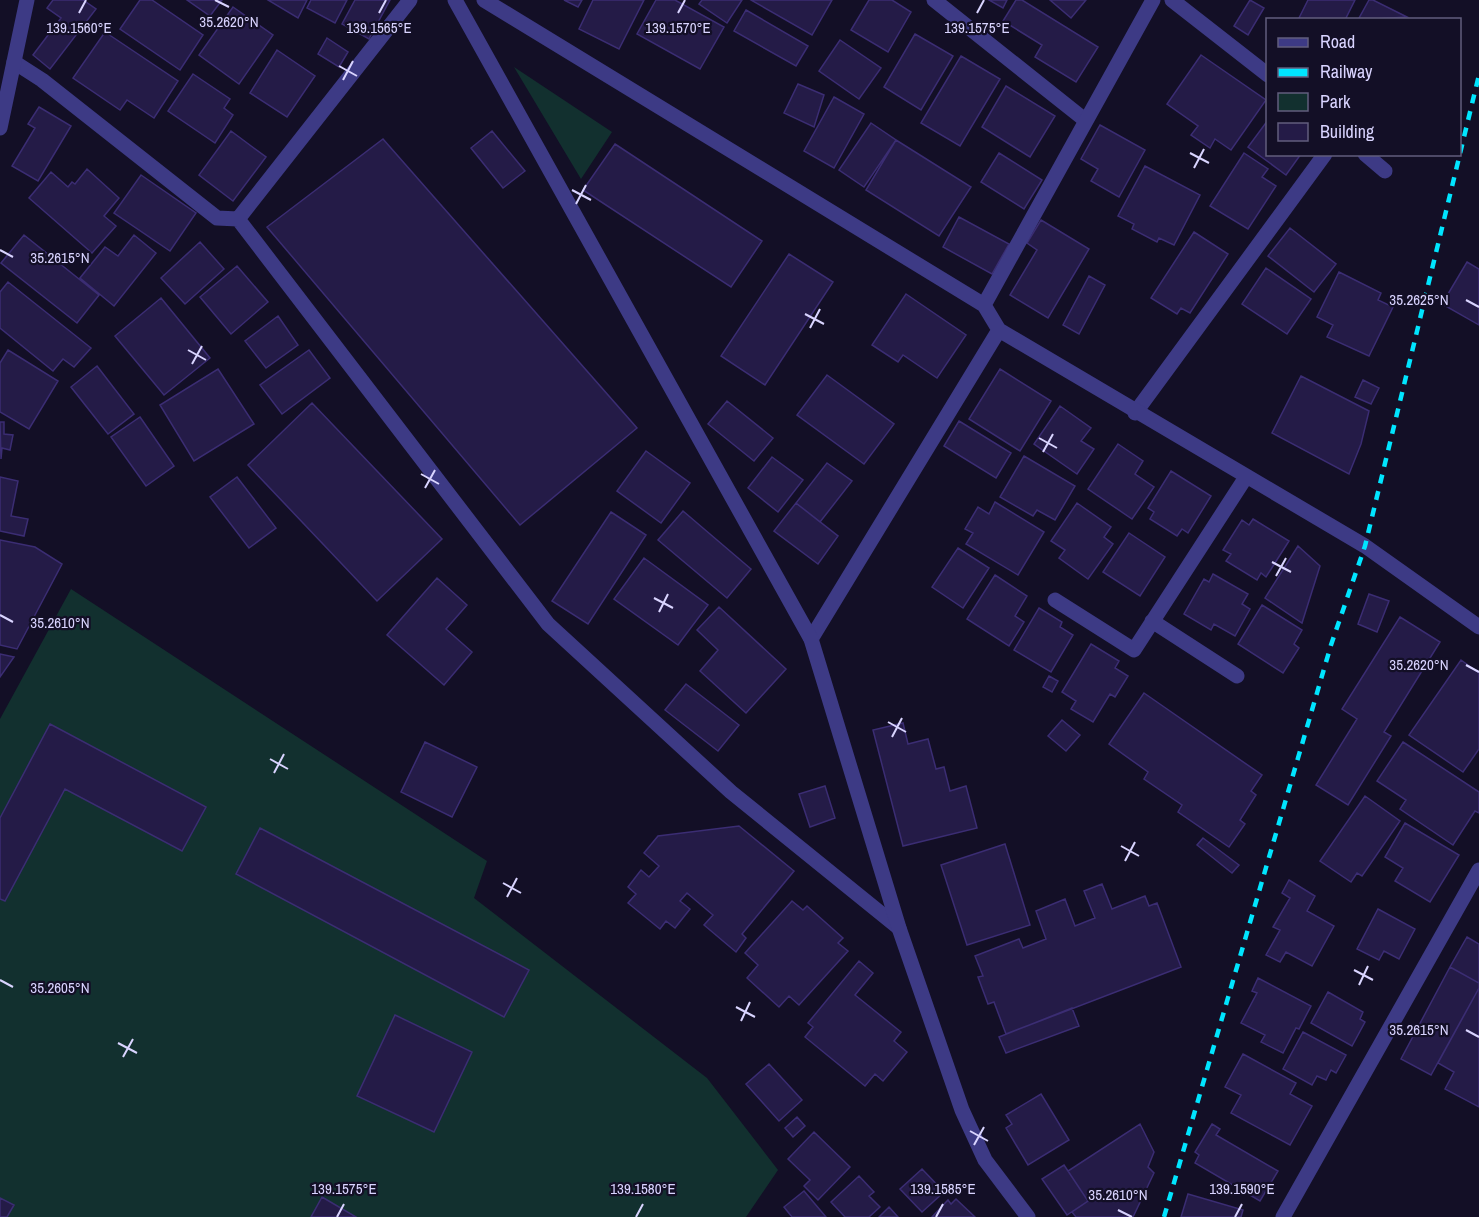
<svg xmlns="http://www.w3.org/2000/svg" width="1479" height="1217" viewBox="0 0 1479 1217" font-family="'Archivo Narrow',sans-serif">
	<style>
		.green { fill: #12302f }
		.building { fill: #241b47; stroke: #3b2d73; stroke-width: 1.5 }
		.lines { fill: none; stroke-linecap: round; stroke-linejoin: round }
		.service { stroke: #3d3a85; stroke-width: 15 }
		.minor { stroke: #3d3a85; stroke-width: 15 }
		.tertiary { stroke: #3d3a85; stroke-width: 15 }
		.rail { stroke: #00e5ff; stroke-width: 4.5; stroke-dasharray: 9 8; stroke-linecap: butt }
		.ticks { fill: none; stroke: #d9d4ff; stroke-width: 2 }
		.ticks-label { font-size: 15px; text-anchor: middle; fill: #d9d4ff; stroke: #130f26; stroke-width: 4.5; stroke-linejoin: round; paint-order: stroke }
	</style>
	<rect width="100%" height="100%" fill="#130f26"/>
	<path class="green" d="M514 67 612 132 581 179Z
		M71 589 487 861 474 898 707 1078 778 1170 746 1217H0V719Z"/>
	<path class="building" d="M53 0H83L96 9 50 69 33 55 61 18 47 8Z
		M140 0H152L203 35 180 70 120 29Z
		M187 0H222L210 16Z
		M268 0H307L298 18Z
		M311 0H347L335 23 307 8Z
		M355 0H390L369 39 342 24Z
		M564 0H582L578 7Z
		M593 0H644L619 49 579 29Z
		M656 0H675L724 27 700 69 637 34Z
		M702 0H742L727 23 699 4Z
		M751 0H832L812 35Z
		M869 0H892L911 12 888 52 851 30Z
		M989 0H1007L1003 8Z
		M1016 0H1022L1098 47 1076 82 1035 57 1042 45 1003 21Z
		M1050 0H1086L1071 18Z
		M1250 0 1264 8 1248 35 1234 26Z
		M1308 0H1355L1345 20H1298Z
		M1369 0H1373L1407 17 1358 20Z
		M233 7 273 35 239 84 199 55Z
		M746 10 808 46 796 66 734 31Z
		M105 32 178 81 154 118 127 100 120 110 73 78Z
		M915 34 953 56 921 110 884 87Z
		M327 38 348 52 339 67 318 54Z
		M840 40 881 68 859 99 819 71Z
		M277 50 315 76 287 117 250 93Z
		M1201 55 1266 100 1231 150 1215 139 1210 148 1191 135 1198 126 1167 104Z
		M961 56 1000 79 960 146 921 123Z
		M193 74 230 99 224 108 233 115 215 143 168 111Z
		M798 84 824 95 814 127 784 113Z
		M1006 86 1055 116 1030 157 982 127Z
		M834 97 864 114 834 168 804 151Z
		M39 107 71 126 38 181 12 166 35 128 28 124Z
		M1268 120V154H1301L1286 175 1248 147Z
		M871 123 896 140 864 187 839 170Z
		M1100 125 1145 150 1119 197 1091 181 1098 169 1081 159Z
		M231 131 266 157 233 201 199 175Z
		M492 131 525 171 503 188 471 148Z
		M383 139 637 428 520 525 267 227Z
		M896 140 971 187 939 236 866 190Z
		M615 144 762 241 731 287 583 190Z
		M999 153 1042 180 1024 209 981 182Z
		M1244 153 1268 169 1262 177 1276 186 1248 229 1210 206Z
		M1145 166 1200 195 1174 245 1159 238 1157 242 1132 229 1134 224 1118 216Z
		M87 169 119 198 104 216 116 226 92 253 29 198 51 172 68 187 72 182 75 184Z
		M141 175 196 213 170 251 114 213Z
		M959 217 1009 244 992 274 943 247Z
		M1041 220 1089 249 1048 318 1010 295 1037 250 1027 243Z
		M1290 228 1336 264 1314 292 1268 256Z
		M1194 232 1228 254 1190 313 1181 308 1177 314 1151 298Z
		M24 235 99 295 77 323 1 263Z
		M134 235 156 253 114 306 80 278 105 247 118 256Z
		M200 242 224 269 185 304 161 278Z
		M789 254 833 282 765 385 721 356Z
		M1467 262 1479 269V325L1442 304Z
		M237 266 268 302 231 334 200 297Z
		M1266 268 1311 299 1287 334 1242 304Z
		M1339 272 1381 293 1378 300 1393 307 1369 356 1327 337 1333 325 1317 317Z
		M1089 276 1105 285 1079 334 1063 325Z
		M8 282 91 348 74 367 63 359 53 371 0 328V292Z
		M906 294 966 335 937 378 903 355 898 362 872 345Z
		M161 298 210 358 164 395 115 336Z
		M278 316 298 345 266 368 245 341Z
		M8 350 58 381 29 429 0 412V363Z
		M309 350 330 378 282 414 260 385Z
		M97 366 134 414 108 434 71 387Z
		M218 369 254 424 194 461 160 405Z
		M1000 369 1051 401 1020 451 969 419Z
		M827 375 894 424 864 464 797 415Z
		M1301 376 1369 411 1361 444 1349 474 1272 433Z
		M1363 380 1379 388 1371 404 1355 397Z
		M727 401 773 438 754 461 708 424Z
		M312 403 442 539 377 601 248 465Z
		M1060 406 1091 428 1081 441 1094 449 1077 474 1034 444Z
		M140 417 174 466 146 486 111 437Z
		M959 421 1011 453 996 478 944 446Z
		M0 422H4V434L13 435 10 450 2 448 1 459Z
		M1118 444 1143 461 1135 474 1154 487 1132 519 1088 489Z
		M646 451 690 483 661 523 617 491Z
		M1024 456 1075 486 1055 520 1037 510 1033 516 1000 497Z
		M772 457 803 480 778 512 748 488Z
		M827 463 852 481 820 522 796 503Z
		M1171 471 1211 496 1188 533 1182 529 1177 536 1150 519 1154 512 1148 508Z
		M0 477 18 481 11 516 28 519 24 536 0 531Z
		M237 477 276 528 249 548 210 497Z
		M995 502 1044 532 1018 575 966 544 973 533 965 529 978 507 989 514Z
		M796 503 838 536 818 564 774 531Z
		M1077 503 1111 527 1104 537 1113 544 1088 579 1059 558 1065 550 1051 541Z
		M683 511 751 569 727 598 658 540Z
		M611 512 646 535 588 624 552 601Z
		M1253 519 1289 541 1266 577 1261 573 1257 580 1226 561 1231 554 1223 550 1242 520 1249 525Z
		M1129 533 1165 557 1140 596 1103 572Z
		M0 540 35 547 62 564 17 649 0 645Z
		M1298 546 1320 566 1302 623 1265 598Z
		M958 548 989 568 963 608 932 587Z
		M644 558 708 605 678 645 614 599Z
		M1213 574 1248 594 1242 604 1250 609 1235 636 1214 624 1211 630 1184 614 1204 579 1209 582Z
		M995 575 1027 596 1015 616 1024 622 1009 646 967 619Z
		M437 578 467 605 446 629 472 652 444 685 387 635Z
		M1369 594 1389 601 1377 632 1358 624Z
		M1262 605 1302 630 1294 644 1299 648 1283 673 1238 644Z
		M719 607 786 669 746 713 700 671 718 650 697 630Z
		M1039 608 1062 622 1060 627 1073 635 1051 672 1014 650Z
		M1400 617 1440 642 1384 732 1391 736 1348 805 1316 785 1357 719 1342 709Z
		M1091 644 1119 661 1115 668 1128 676 1115 697 1110 694 1093 722 1071 709 1076 701 1062 692Z
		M0 654 14 657 0 677Z
		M1461 660 1479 673V749L1463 772 1409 735Z
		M1049 676 1058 681 1052 692 1043 687Z
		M686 684 739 725 718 751 665 710Z
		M1144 693 1262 775 1251 791 1256 795 1240 820 1245 824 1229 847 1178 812 1182 805 1144 779 1148 772 1109 744Z
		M1062 720 1080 735 1066 751 1048 736Z
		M903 723 908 744 928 739 936 769 944 767 950 791 966 786 977 828 903 846 873 730Z
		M50 724 206 807 182 851 65 789 5 901 0 899V818Z
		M425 742 477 767 452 817 401 792Z
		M1403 742 1479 792V813L1475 811 1453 845 1400 809 1406 800 1377 781Z
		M825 786 835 818 810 827 799 794Z
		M1365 796 1400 821 1362 876 1357 873 1351 882 1320 861Z
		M1405 823 1459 855 1430 902 1395 881 1403 868 1385 857Z
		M739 826 794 871 742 934 746 938 736 952 704 925 713 915 687 893 680 901 690 909 675 928 666 921 660 929 628 903 636 894 628 887 641 870 649 877 659 866 644 853 658 836Z
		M260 828 529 970 504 1017 236 874Z
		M1203 838 1239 865 1232 873 1197 845Z
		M1005 844 1030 925 967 945 941 865Z
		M1289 880 1315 896 1307 911 1334 926 1312 966 1286 952 1280 962 1266 955 1280 930 1273 927 1290 898 1282 893Z
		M1102 884 1112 909 1145 896 1149 906 1157 903 1181 967 1006 1034 994 1002 988 1004 978 977 983 976 975 956 1019 939 1023 948 1046 939 1036 911 1065 899 1075 926 1095 918 1084 891Z
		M792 901 803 910 807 906 843 938 838 943 848 951 799 1005 789 996 779 1007 747 978 758 965 745 953Z
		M1378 909 1415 929 1399 959 1384 951 1379 960 1357 949Z
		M1467 937 1479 944V983L1450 967Z
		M859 961 873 973 855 995 901 1032 894 1041 907 1052 883 1081 875 1074 865 1086 805 1037 813 1027 808 1023Z
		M1450 967 1479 983V988L1431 1075 1401 1059Z
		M1258 978 1311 1006 1299 1029 1296 1028 1283 1053 1261 1042 1265 1035 1241 1023 1257 993 1252 991Z
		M1479 988V1107L1445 1089 1454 1072 1438 1063Z
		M1328 992 1363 1012 1360 1019 1365 1022 1352 1046 1311 1023Z
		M1072 1008 1079 1026 1006 1053 999 1037Z
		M395 1015 472 1052 434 1132 357 1096Z
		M1303 1032 1346 1055 1336 1073 1331 1070 1326 1080 1317 1076 1312 1085 1283 1069Z
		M1243 1054 1296 1083 1290 1094 1312 1106 1290 1145 1231 1113 1241 1095 1225 1087Z
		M769 1064 802 1100 779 1121 746 1084Z
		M1041 1094 1069 1140 1028 1165 1006 1128 1012 1124 1006 1115Z
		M797 1117 805 1126 793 1137 785 1128Z
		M1140 1124 1154 1152 1148 1167 1154 1173 1133 1217H1076L1072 1212 1088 1201 1068 1171Z
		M1212 1124 1220 1129 1216 1135 1278 1171 1260 1201 1195 1163 1199 1155 1195 1152Z
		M814 1132 850 1167 818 1200 804 1186 810 1180 788 1159Z
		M1064 1165 1088 1201 1067 1215 1042 1179Z
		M922 1169 944 1192 922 1212 900 1189Z
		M859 1176 874 1192 869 1196 880 1207 869 1217H845L831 1202Z
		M804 1191 826 1217H792L784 1207Z
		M1188 1194 1243 1210 1241 1217H1181Z
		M322 1197 356 1217H311Z
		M0 1198 14 1205 7 1217H0Z
		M956 1199 975 1217H932L948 1200 951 1204Z
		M889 1207 898 1217H879Z"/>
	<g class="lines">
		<path class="service" d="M934 0 1085 120
			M1172 0 1268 75
			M14 62 42 80 217 218 238 219 548 624 731 792 899 928
			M1365 154 1385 171
			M238 219 410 0
			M1135 413 1325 154"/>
		<path class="minor" d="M484 0 984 305 999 330 1365 546 1479 627
			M0 128 27 0
			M984 305 1153 0
			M1055 600 1134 650 1246 477
			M1152 621 1237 676
			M811 639 999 330
			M1283 1217 1479 870"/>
		<path class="tertiary" d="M455 0 811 639 899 928 962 1110 985 1160 1028 1217"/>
		<path class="rail" d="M1164 1217 1331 645 1365 546 1479 75"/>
	</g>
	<path class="ticks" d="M215 0 229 7M79 13 86 0M379 13 386 0M678 13 685 0M977 13 984 0M339 66 357 76M343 80 353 61M1190 153 1209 163M1194 168 1204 149M572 190 591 200M576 204 586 185M0 250 13 257M1466 300 1479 307M805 314 824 324M810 328 820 309M188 350 206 360M192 364 202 346M1039 438 1057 448M1043 452 1053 434M421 474 439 484M425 488 435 470M1272 562 1291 572M1276 576 1286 558M654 598 673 608M659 612 668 594M0 615 13 622M1466 665 1479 672M888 722 906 732M892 737 902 718M270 759 288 769M274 773 284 754M1121 846 1139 856M1125 861 1135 842M503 883 521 893M507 897 517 878M1354 970 1373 980M0 980 13 987M1359 985 1368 966M736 1007 755 1017M741 1021 750 1002M1466 1030 1479 1037M118 1043 137 1053M123 1057 133 1039M970 1131 988 1141M974 1145 984 1127M1118 1210 1132 1217M337 1217 344 1204M636 1217 643 1204M936 1217 943 1204M1235 1217 1242 1204"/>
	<g class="ticks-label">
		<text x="229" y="27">35.2620°N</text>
		<text x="79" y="33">139.1560°E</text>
		<text x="379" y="33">139.1565°E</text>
		<text x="678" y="33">139.1570°E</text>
		<text x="977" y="33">139.1575°E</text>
		<text x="60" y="263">35.2615°N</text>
		<text x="1419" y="305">35.2625°N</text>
		<text x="60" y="628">35.2610°N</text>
		<text x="1419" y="670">35.2620°N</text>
		<text x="60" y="993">35.2605°N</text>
		<text x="1419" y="1035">35.2615°N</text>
		<text x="344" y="1194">139.1575°E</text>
		<text x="643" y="1194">139.1580°E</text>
		<text x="943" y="1194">139.1585°E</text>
		<text x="1242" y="1194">139.1590°E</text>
		<text x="1118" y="1200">35.2610°N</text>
	</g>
	<rect x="1266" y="18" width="195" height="138" fill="#130f26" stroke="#625e7d" stroke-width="1.5"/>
	<rect x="1278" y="38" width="30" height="9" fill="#3d3a85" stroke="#625e7d" stroke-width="1.5"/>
	<text x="1320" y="48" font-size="18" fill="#d9d4ff">Road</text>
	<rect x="1278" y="68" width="30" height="9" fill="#00e5ff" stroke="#625e7d" stroke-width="1.5"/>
	<text x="1320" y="78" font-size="18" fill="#d9d4ff">Railway</text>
	<rect x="1278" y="93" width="30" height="18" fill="#12302f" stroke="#625e7d" stroke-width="1.5"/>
	<text x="1320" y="108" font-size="18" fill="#d9d4ff">Park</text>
	<rect x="1278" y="123" width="30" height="18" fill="#241b47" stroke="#625e7d" stroke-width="1.5"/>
	<text x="1320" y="138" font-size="18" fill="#d9d4ff">Building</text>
</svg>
